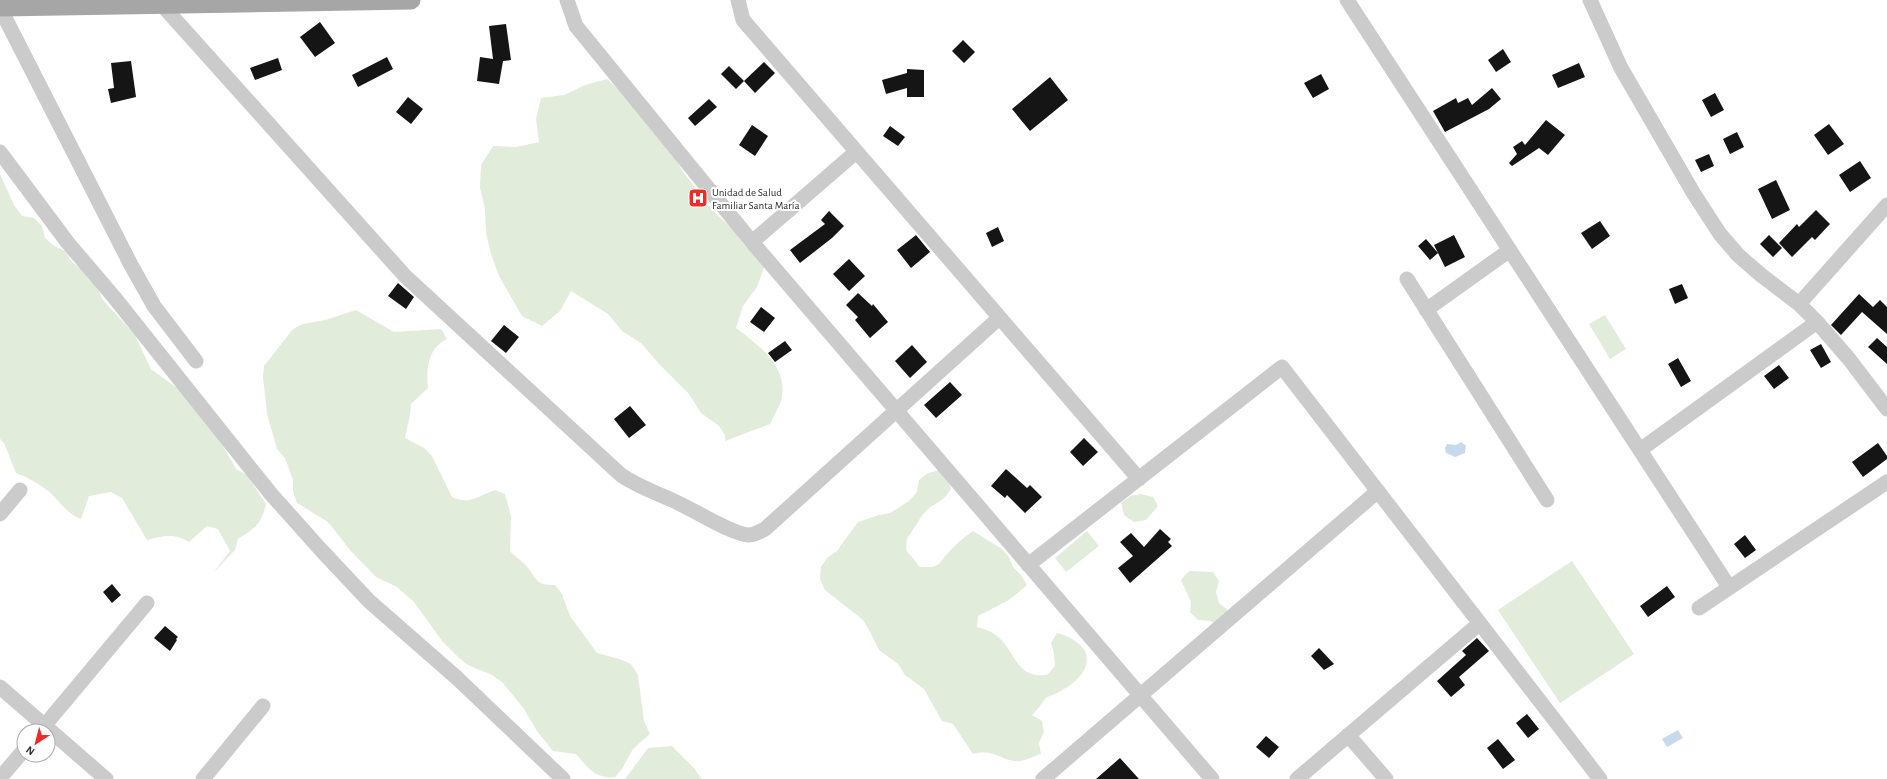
<svg xmlns="http://www.w3.org/2000/svg" width="1887" height="779" viewBox="0 0 1887 779" font-family="'Alegreya Sans',sans-serif">
	<style>
		.green { fill: #e2ecdb }
		.water { fill: #c6daed }
		.building { fill: #151515 }
		.lines { fill: none; stroke-linecap: round; stroke-linejoin: round }
		.minor { stroke: #cbcbcb; stroke-width: 15 }
		.major { stroke: #a6a6a6; stroke-width: 19 }
		.labels { text-anchor: middle; dominant-baseline: central; stroke-width: 4; stroke-linejoin: round; paint-order: stroke }
		.poi-label { font-size: 11px; fill: #2e2e2e; stroke: #fff; text-anchor: start }
	</style>
	<rect width="100%" height="100%" fill="#fff"/>
	<path class="green" d="M607 79 624 94 671 151 683 172 714 212 731 227 745 246 765 265 757 287 743 306 736 328C760 346 792 370 780 404 777 411 773 417 770 424L725 441V435L719 426 701 413 689 394 659 364 641 343 622 331 608 314 571 291 560 311 542 326 522 316 499 276 491 254 486 233 485 209 480 188 481 165 493 146 516 147 539 142 536 119 541 98 564 95 585 85Z
		M0 174 14 205 22 216 34 218 42 226 45 238 54 246 65 251 72 262 82 270 98 287 102 299 135 335 151 369 181 391 218 437 236 469 247 475 266 504C261 524 256 528 238 539L235 550 213 573 230 551 218 529 207 526 189 542C174 533 163 536 147 540L122 498 111 492 89 496 81 519C64 512 60 500 47 490 38 483 27 477 16 473L4 443 0 439Z
		M356 310 394 332 441 329 447 339C428 348 426 369 428 388L411 404 410 415 405 438 424 448 432 456 452 497C470 505 478 496 495 490L505 494 511 516 510 551C515 557 524 562 528 568 538 581 536 585 555 585L562 594 570 616 597 653 619 659 631 664 638 675 644 721 650 734 633 749 622 769 615 777C595 779 588 768 576 754L553 751 537 731 524 709 502 682 492 675 468 665 459 658 442 641 414 602 397 587 376 577 350 550 328 522 297 503 293 492V480L285 458 277 449 267 414 263 377 264 366 293 329 303 324 325 320Z
		M1605 315 1626 349 1610 359 1589 324Z
		M939 470 947 478 951 489C942 504 934 502 925 512 918 520 914 530 907 538L906 550 920 567C942 568 937 564 949 552 956 544 964 537 973 531L1002 549 1009 557 1013 567 1021 575 1027 585 1009 600 978 616 977 627C984 629 991 631 997 636 1017 652 1014 678 1047 675L1055 666 1054 654 1051 643 1057 633C1067 635 1080 642 1085 651 1093 671 1072 685 1057 693 1054 695 1048 696 1046 698 1042 702 1038 710 1032 715L1042 721 1044 732 1039 743 1041 754C1035 756 1027 760 1020 761 1002 763 997 748 973 754L953 724 942 721 924 689 905 675 898 664 879 650 869 630 863 620 825 590 820 579 821 567 827 558 837 551 858 522 879 515 890 513 909 501 917 492 919 480 928 473Z
		M1141 494 1153 497 1158 506 1146 520 1134 522 1124 515 1121 503 1130 496Z
		M1087 531 1099 546 1066 572 1055 558Z
		M1572 561 1634 654 1560 703 1498 610Z
		M1189 571 1213 572 1219 581 1216 592 1219 603 1227 609 1231 620 1221 626 1210 621 1198 620 1190 612 1191 602 1181 580Z
		M672 746 693 767 702 779H625L648 748Z"/>
	<path class="water" d="M1461 442 1466 446 1465 453 1455 457 1446 453 1445 448 1447 444 1456 445Z
		M1678 730 1683 738 1667 747 1662 739Z"/>
	<path class="building" d="M320 22 335 43 315 57 300 37Z
		M506 24 511 60 503 61 499 84 477 81 480 57 493 59 489 26Z
		M963 40 975 52 964 63 952 51Z
		M1503 49 1511 62 1496 72 1488 60Z
		M387 57 393 69 358 87 352 75Z
		M278 58 282 70 255 80 250 68Z
		M131 61 136 97 111 103 108 89 114 88 111 63Z
		M764 62 775 73 755 93 744 81Z
		M1579 63 1585 77 1558 88 1552 75Z
		M729 66 744 81 736 89 721 74Z
		M907 69 924 70V97H907V88L886 94 882 80 907 73Z
		M1321 74 1329 89 1313 98 1304 83Z
		M1050 77 1068 100 1030 131 1012 109Z
		M1492 88 1501 99 1489 109 1445 132 1433 111 1456 98 1458 103 1468 98 1472 105Z
		M1715 93 1724 110 1711 117 1702 100Z
		M408 97 423 109 411 124 396 112Z
		M709 99 717 107 695 126 688 118Z
		M1546 120 1565 135 1548 155 1539 148 1512 166 1509 163 1517 154 1513 147 1522 141 1525 145Z
		M1829 124 1844 144 1828 155 1814 135Z
		M752 125 768 136 755 156 739 145Z
		M890 126 905 137 898 146 883 136Z
		M1737 132 1744 147 1730 154 1723 139Z
		M1709 154 1714 166 1701 172 1695 160Z
		M1860 161 1871 178 1850 192 1839 175Z
		M1776 180 1790 210 1772 219 1758 189Z
		M1816 210 1830 224 1815 240 1812 237 1792 257 1779 243 1797 224 1799 227Z
		M829 211 844 226 832 238 800 263 790 250 825 224 821 220Z
		M1600 221 1610 236 1592 249 1581 233Z
		M998 227 1004 241 992 247 986 233Z
		M916 235 930 252 911 268 897 250Z
		M1454 235 1465 257 1445 267 1434 245Z
		M1769 235 1782 248 1773 257 1760 244Z
		M1426 239 1438 253 1430 260 1418 246Z
		M849 259 865 276 849 291 833 274Z
		M398 283 414 297 406 309 388 296Z
		M1682 284 1688 298 1675 304 1669 289Z
		M858 293 872 306 873 304 888 322 870 338 855 320 858 317 846 305Z
		M1859 294 1873 307 1880 300 1887 307V334L1862 312 1841 335 1831 325Z
		M761 307 775 318 764 332 750 322Z
		M504 325 519 337 506 353 491 341Z
		M1877 338 1887 347V364L1868 347Z
		M785 341 792 350 775 362 768 353Z
		M1821 344 1831 362 1821 368 1810 350Z
		M912 345 927 362 910 378 895 361Z
		M1678 358 1691 381 1681 387 1668 364Z
		M1779 365 1789 378 1774 389 1764 376Z
		M950 382 962 395 936 418 924 405Z
		M630 406 646 425 629 438 614 419Z
		M1084 438 1098 452 1083 466 1070 452Z
		M1878 443 1887 456V459L1863 477 1852 462Z
		M1006 469 1027 488 1030 485 1042 497 1025 513 1007 495 1005 498 991 486Z
		M1160 529 1171 539 1168 542 1172 546 1130 583 1118 568 1133 556 1120 542 1131 533 1144 547Z
		M1745 535 1756 550 1745 558 1734 544Z
		M112 584 121 595 112 603 103 592Z
		M1667 586 1675 597 1648 617 1640 606Z
		M165 626 178 637 176 639 177 640 170 651 154 638Z
		M1477 638 1489 651 1459 677 1465 685 1451 697 1437 681 1466 655 1462 651Z
		M1319 648 1334 664 1324 670 1311 656Z
		M1527 714 1539 729 1528 738 1516 723Z
		M1266 736 1279 747 1269 758 1256 747Z
		M1498 739 1515 760 1503 769 1487 748Z
		M1120 758 1139 779H1096Z"/>
	<g class="lines">
		<path class="minor" d="M567 0 576 26 752 242 1212 779
			M738 0 743 20 1139 479
			M1347 0 1729 587
			M1590 0 1621 68 1694 194 1720 234 1738 255 1761 275 1799 304 1817 322 1849 359 1887 409
			M162 5 405 276 621 475C637 486 654 492 672 500 691 508 729 533 748 535 755 535 759 532 765 529L999 318
			M0 8 131 265 154 306 196 361
			M0 152 68 243 114 297 271 494 322 551 369 601 457 678 563 779
			M752 242 856 152
			M1407 279 1547 500
			M1799 304 1887 205
			M1426 310 1510 250
			M1640 450 1817 322
			M0 514 20 490
			M1028 565 1282 367 1600 779
			M1699 608 1887 482
			M0 687 106 779
			M40 731 147 603
			M1348 735 1386 779
			M0 778 24 750
			M203 779 263 706
			M1043 779 1378 491
			M1297 779 1480 623"/>
		<path class="major" d="M0 7 411 0"/>
	</g>
	<defs>
		<symbol id="hospital-square" viewBox="-11 -11 22 22"><rect x="-9" y="-9" width="18" height="18" rx="4" fill="#ed2c27" stroke="#fff"/><path d="M-5-5h3v3.5h4V-5h3V5h-3V1.5h-4V5h-3Z" fill="#fff"/></symbol>
	</defs>
	<g fill-rule="evenodd">
		<use href="#hospital-square" x="687" y="187" width="22" height="22"/>
	</g>
	<g class="labels">
		<g class="poi-label">
			<text x="712" y="192">Unidad de Salud<tspan x="712" dy="13">Familiar Santa María</tspan></text>
		</g>
	</g>
	<g transform="translate(36 743) rotate(216)"><circle r="19" fill="#ffffff" stroke="#ababab"/>
	<path d="M0-3L7 15L0 10L-7 15Z" fill="#ed2c27"/>
	<text y="-6" font-size="11" font-weight="bold" text-anchor="middle" fill="#2e2e2e">N</text>
	</g>
</svg>
